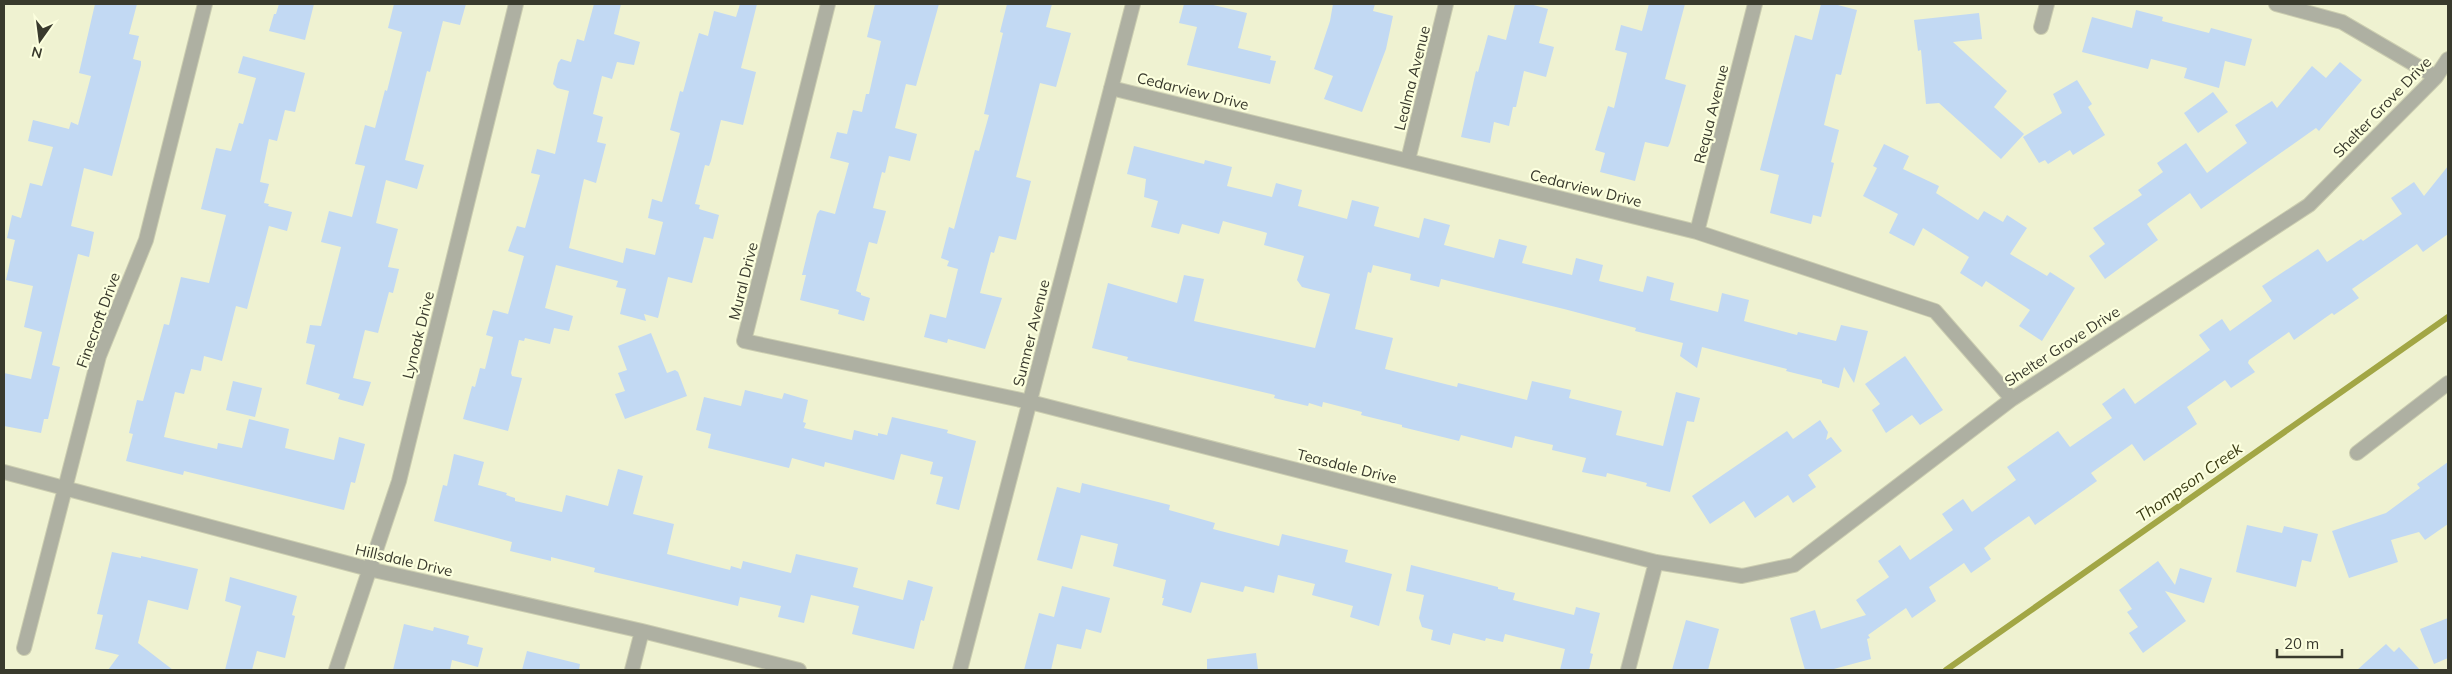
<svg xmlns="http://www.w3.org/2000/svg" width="2452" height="674" viewBox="0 0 2452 674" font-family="Mulish,sans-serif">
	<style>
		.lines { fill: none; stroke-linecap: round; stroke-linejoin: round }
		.stream { stroke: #a2a645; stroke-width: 6 }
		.building { fill: #c2d9f3 }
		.minor-casing { stroke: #cbcdb0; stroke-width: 16 }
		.minor { stroke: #aeb0a2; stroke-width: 14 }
		.labels { text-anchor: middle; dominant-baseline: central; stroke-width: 4.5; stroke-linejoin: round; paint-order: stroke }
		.street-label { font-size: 15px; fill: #393a2d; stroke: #fcffde }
		.water-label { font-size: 16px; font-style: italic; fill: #393a11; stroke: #fcffde }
	</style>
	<rect width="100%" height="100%" fill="#eff2d1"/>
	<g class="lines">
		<path class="stream" d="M1946 670 2448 317"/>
	</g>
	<path class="building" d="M95 4H137L129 34 139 36 133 59 141 61V65L112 176 84 168 71 226 94 232 89 257 78 254 52 365 60 367 48 419H44L41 433 4 426V373L31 379 42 332 24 327 33 286 6 280 15 240 7 238 12 215 21 218 30 183 42 186 53 147 28 141 33 120 69 129 71 122 78 125 91 76 79 73Z
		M279 4H314L305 40 269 31 274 14H276Z
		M394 4H466L460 25 443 21 430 72 427 71 405 160 424 165 417 189 386 180 376 223 398 229 388 267 399 269 393 293 389 292 378 333 365 330 353 378 371 382 363 406 338 399 340 394 306 384 315 345 306 343 310 325 321 326 341 247 321 242 329 211 352 217 365 166 355 164 365 125 375 128 385 90 387 91 402 32 388 28Z
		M594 4H621L614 34 640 42 634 65 617 62 612 79 602 76 593 114 603 117 597 142 606 144 596 183 584 179 569 248 623 263 626 248 655 255 663 222 648 218 652 199 662 202 680 133 670 130 680 91 683 92 699 33 708 36 714 11 736 17 740 4H757L741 68 756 72 743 125 721 120 711 161 709 166 705 165 695 204 700 205 699 209 719 215 713 239 704 237 692 283 668 277 658 318 644 314 646 321 620 314 626 289 616 287 618 281 556 265 545 308 573 316 569 331 554 328 550 344 525 338 524 341 519 340 511 373 512 376 522 378 508 431 463 419 472 386 475 387 480 368 485 369 493 337 486 335 493 310 508 314 524 256 508 251 517 226 525 228 540 175 531 173 537 149 555 154 569 91 557 88 553 84 558 63 561 59 571 62 577 39 584 41Z
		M875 4H939L916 86 906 84 895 128 917 134 910 161 889 156 885 173 882 172 873 208 886 211 877 244 869 242 856 291 861 293V295L870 298 864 321 838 314 839 310 800 300 806 275H802L817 214 820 210 835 214 849 163 830 158 837 132 847 134 853 110 862 112 866 94H869L881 41 867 37Z
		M1007 4H1052L1046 27 1071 33 1056 87 1040 83 1016 177 1031 181 1016 240 999 236 994 253 991 252 980 293 1002 298 985 349 948 339 947 343 924 337 930 314 946 318 958 269 947 266 949 261 941 258 949 227 954 229 975 150 979 151 989 115 984 114 1003 33 1000 32Z
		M1184 4H1209L1247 13 1238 48 1271 56 1270 60 1276 61 1270 84 1187 65 1197 27 1179 23Z
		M1333 4H1375L1373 11 1393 16 1386 49 1362 112 1324 99 1333 76 1314 69 1330 21Z
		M1515 4H1530L1548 9 1539 43 1554 47 1546 77 1524 71 1516 107H1513L1509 126 1494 122 1490 143 1461 137 1476 71 1478 72 1488 35 1506 40Z
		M1649 4H1685L1665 79 1686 85 1670 143 1668 147 1645 142 1635 181 1600 172 1605 153 1595 150 1608 106 1614 108 1627 53 1615 50 1621 25 1642 31Z
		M1821 4H1834L1857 10 1841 75 1836 74 1824 125 1839 130 1831 162 1834 163 1821 217 1813 215 1811 224 1770 213 1779 175 1760 170 1795 35 1812 40Z
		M2136 10 2163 17 2162 21 2209 33 2211 28 2252 39 2245 66 2225 61 2219 88 2184 78 2187 68 2151 59 2148 69 2082 52 2092 17 2132 28Z
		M1979 13 1982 39 1953 42 2007 91 1994 107 2024 134 2001 159 1939 103 1926 104 1921 50 1918 51 1914 20Z
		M243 56 305 73 295 112 285 110 277 141 269 139 260 182 269 184 264 203 269 204 268 206 292 212 287 231 269 226 247 309 236 306 222 361 204 356 201 371 191 369 184 394 175 392 164 437 217 449 218 443 242 448 249 419 289 429 285 448 334 460 339 437 365 444 355 483 351 482 344 510 184 471 183 475 126 461 133 434 129 433 137 400 143 401 164 324 169 325 181 277 209 283 226 215 201 209 216 148 231 151 239 123 243 124 256 78 238 73Z
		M2340 62 2362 80 2319 131 2316 128 2201 209 2190 193 2147 224 2158 240 2105 279 2089 256 2105 244 2093 228 2142 195 2138 190 2163 172 2157 163 2186 143 2207 173 2247 143 2235 125 2272 101 2277 108 2312 66 2326 78Z
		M2077 80 2092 104 2088 107 2105 135 2073 155 2070 150 2048 164 2045 160 2039 163 2023 137 2062 113 2053 94Z
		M2213 92 2228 112 2198 133 2184 113Z
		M1884 144 1909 156 1903 169 1939 186 1936 193 1978 220 1984 211 2003 222 2007 215 2027 228 2010 254 2047 276 2050 272 2075 288 2042 341 2019 326 2030 310 1986 281 1982 287 1960 273 1969 257 1923 228 1914 246 1889 233 1898 214 1863 196 1877 168 1873 166Z
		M1134 146 1204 164 1205 160 1232 167 1227 186 1272 197 1276 183 1302 190 1298 206 1347 219 1352 200 1379 207 1374 226 1419 238 1424 218 1450 225 1444 245 1494 258 1499 239 1527 246 1522 263 1572 275 1576 258 1603 265 1599 281 1643 292 1647 276 1674 283 1670 300 1718 312 1722 293 1749 300 1744 321 1797 335 1798 332 1836 341 1841 325 1868 331 1854 383 1844 367 1839 388 1822 383V380L1786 371 1787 369 1702 347 1697 368 1680 356 1683 343 1635 331 1636 328 1564 309 1441 279 1439 287 1410 280 1411 274 1373 265 1371 273 1368 272 1355 329 1393 338 1385 369 1457 387 1458 383 1527 400 1532 381 1571 390 1569 398 1622 411 1616 435 1663 446 1676 392 1700 398 1694 422 1687 421 1670 492 1646 486 1647 483 1607 473 1606 477 1582 472 1586 458 1552 450 1553 445 1515 436 1512 448 1461 435 1459 441 1402 427V425L1361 415 1362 412 1323 402 1322 407 1309 403 1308 406 1274 398 1275 395 1127 360 1128 357 1092 348 1108 283 1177 303 1184 275 1204 279 1194 321 1315 348 1330 294 1302 287 1297 280 1304 256 1264 245 1267 233 1264 232 1223 221 1219 234 1182 224 1179 234 1151 227 1158 201 1144 197 1146 179 1127 174Z
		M2448 166V234L2423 252 2417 244 2352 289 2359 298 2334 315 2332 313 2294 340 2289 332 2249 360 2248 363 2255 372 2231 388 2225 380 2187 407 2197 424 2144 461 2132 444 2091 473 2097 481 2035 525 2029 516 1993 541 1984 548 1991 559 1971 573 1964 563 1929 587 1936 601 1912 618 1906 608 1868 635 1870 638 1867 639 1871 659 1830 670H1805L1790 618 1815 610 1821 629 1866 615 1856 600 1889 577 1878 561 1900 545 1910 560 1953 530 1942 514 1963 499 1972 512 2016 480 2007 467 2058 431 2070 447 2112 418 2102 404 2124 388 2135 404 2210 350 2199 335 2222 319 2230 331 2272 301 2262 286 2318 249 2327 262 2361 239 2363 241 2402 214 2391 198 2414 182 2424 196Z
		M651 333 667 373 675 370 678 372 687 396 625 419 615 394 625 391 618 373 627 370 618 346Z
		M1905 356 1943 410 1920 425 1912 415 1886 433 1872 410 1880 404 1865 384Z
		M233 381 262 388 255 417 226 410Z
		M745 390 782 399 784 393 808 400 803 422 806 423 804 428 852 440 854 430 878 436V433L887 435 892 417 948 430 947 433 976 441 959 510 936 504 943 477 930 474 933 462 901 454 894 480 825 462 824 467 792 458 789 468 708 448 711 434 696 430 704 397 741 406Z
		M1820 420 1828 432 1826 440 1831 437 1842 451 1808 475 1816 487 1793 503 1788 495 1755 518 1744 501 1710 524 1692 496 1787 431 1793 439Z
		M454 454 484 462 478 485 507 493 506 495 515 498V501L562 512 566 495 608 506 618 469 643 476 633 514 674 524 667 554 730 570 731 566 741 569 743 561 791 573 796 554 858 568 853 587 903 600 908 580 933 587 924 621 921 620 914 649 852 634 859 606 811 595 804 623 778 617 781 606 740 597 738 606 594 572 595 568 551 557V561L510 551 512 542 434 521 443 485 447 486Z
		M2448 462V524L2425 540 2419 532 2391 540 2398 562 2349 578 2332 531 2386 513 2420 488 2417 484Z
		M1082 483 1170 505 1169 510 1215 523 1213 529 1279 546 1282 534 1348 550 1345 562 1392 574 1379 626 1350 617 1353 606 1312 595 1315 584 1278 575 1274 593 1245 586 1243 592 1201 582 1191 613 1162 605 1164 598H1162L1166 580 1113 566 1118 544 1081 535 1072 569 1037 560 1057 487 1080 493Z
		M2247 525 2282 533 2284 526 2318 534 2311 562 2302 560 2296 587 2236 572Z
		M112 552 141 558V556L198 569 188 610 148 600 138 643 173 670H108L119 655 95 649 103 615 97 614Z
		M2158 561 2175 585 2180 568 2212 578 2204 603 2165 591 2186 621 2143 653 2129 633 2138 627 2127 612 2132 609 2119 590Z
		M1411 565 1498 587V589L1515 593 1513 600 1574 615 1576 607 1600 613 1590 653 1593 654 1589 670H1560L1565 649 1505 634 1503 642 1486 638 1485 641 1453 633 1450 645 1431 640 1433 630 1422 627 1419 618 1424 595 1406 591Z
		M230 577 297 596 292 615 295 616 285 658 257 651 252 670H225L241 606 225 601Z
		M1062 586 1110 598 1101 633 1086 629 1081 649 1057 644 1051 670H1024L1039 613 1054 617Z
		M2448 618V658L2434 664 2420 629Z
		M1686 620 1719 629 1708 670H1672Z
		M404 624 433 631 434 627 469 636 467 644 483 648 478 667 452 660 450 670H393Z
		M2386 644 2394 652 2399 647 2420 670H2357Z
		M527 651 580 664 579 670H522Z
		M1256 653 1258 670H1207V659Z"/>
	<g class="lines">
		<defs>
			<path id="minor" d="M828 4 744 341 1030 402 1656 562 1742 576 1794 565 2012 399 2309 205 2436 77 2448 59
				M2276 4 2342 22 2436 77
				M2041 27 2047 4
				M1111 88 1697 232 1935 311 2012 399
				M1408 160 1446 4
				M1697 232 1755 4
				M2357 453 2448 383
				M4 472 369 569 642 631 799 670
				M24 648 99 356 146 240 205 4
				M336 670 399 481 516 4
				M632 670 642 631
				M960 670 1133 4
				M1628 670 1656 562"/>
		</defs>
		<use href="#minor" class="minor-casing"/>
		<use href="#minor" class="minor"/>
	</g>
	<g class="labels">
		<g class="street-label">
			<text transform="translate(1412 78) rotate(-76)">Lealma Avenue</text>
			<text transform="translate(1193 91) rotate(14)">Cedarview Drive</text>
			<text transform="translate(2382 107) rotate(-46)">Shelter Grove Drive</text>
			<text transform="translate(1711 114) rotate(-76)">Requa Avenue</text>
			<text transform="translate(1586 188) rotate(14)">Cedarview Drive</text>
			<text transform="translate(743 281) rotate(-76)">Mural Drive</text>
			<text transform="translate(98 320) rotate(-70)">Finecroft Drive</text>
			<text transform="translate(1031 333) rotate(-76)">Sumner Avenue</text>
			<text transform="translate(418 335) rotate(-76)">Lynoak Drive</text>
			<text transform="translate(2062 346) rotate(-33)">Shelter Grove Drive</text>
			<text transform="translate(1347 466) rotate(14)">Teasdale Drive</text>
			<text transform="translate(404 560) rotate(13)">Hillsdale Drive</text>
		</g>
		<g class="water-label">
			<text transform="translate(2189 482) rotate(-35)">Thompson Creek</text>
		</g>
	</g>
	<rect width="2452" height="674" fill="none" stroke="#393a2d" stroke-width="10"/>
	<g transform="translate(40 40) rotate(194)" stroke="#fcffde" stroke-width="4" paint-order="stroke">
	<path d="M0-4L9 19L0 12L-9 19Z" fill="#393a2d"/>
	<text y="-8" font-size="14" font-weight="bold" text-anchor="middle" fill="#393a2d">N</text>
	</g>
	<path d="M2277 649v8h65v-8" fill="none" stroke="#393a2d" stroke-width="2.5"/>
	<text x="2284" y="649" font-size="15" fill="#393a2d" stroke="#fcffde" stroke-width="4" paint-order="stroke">20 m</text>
</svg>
